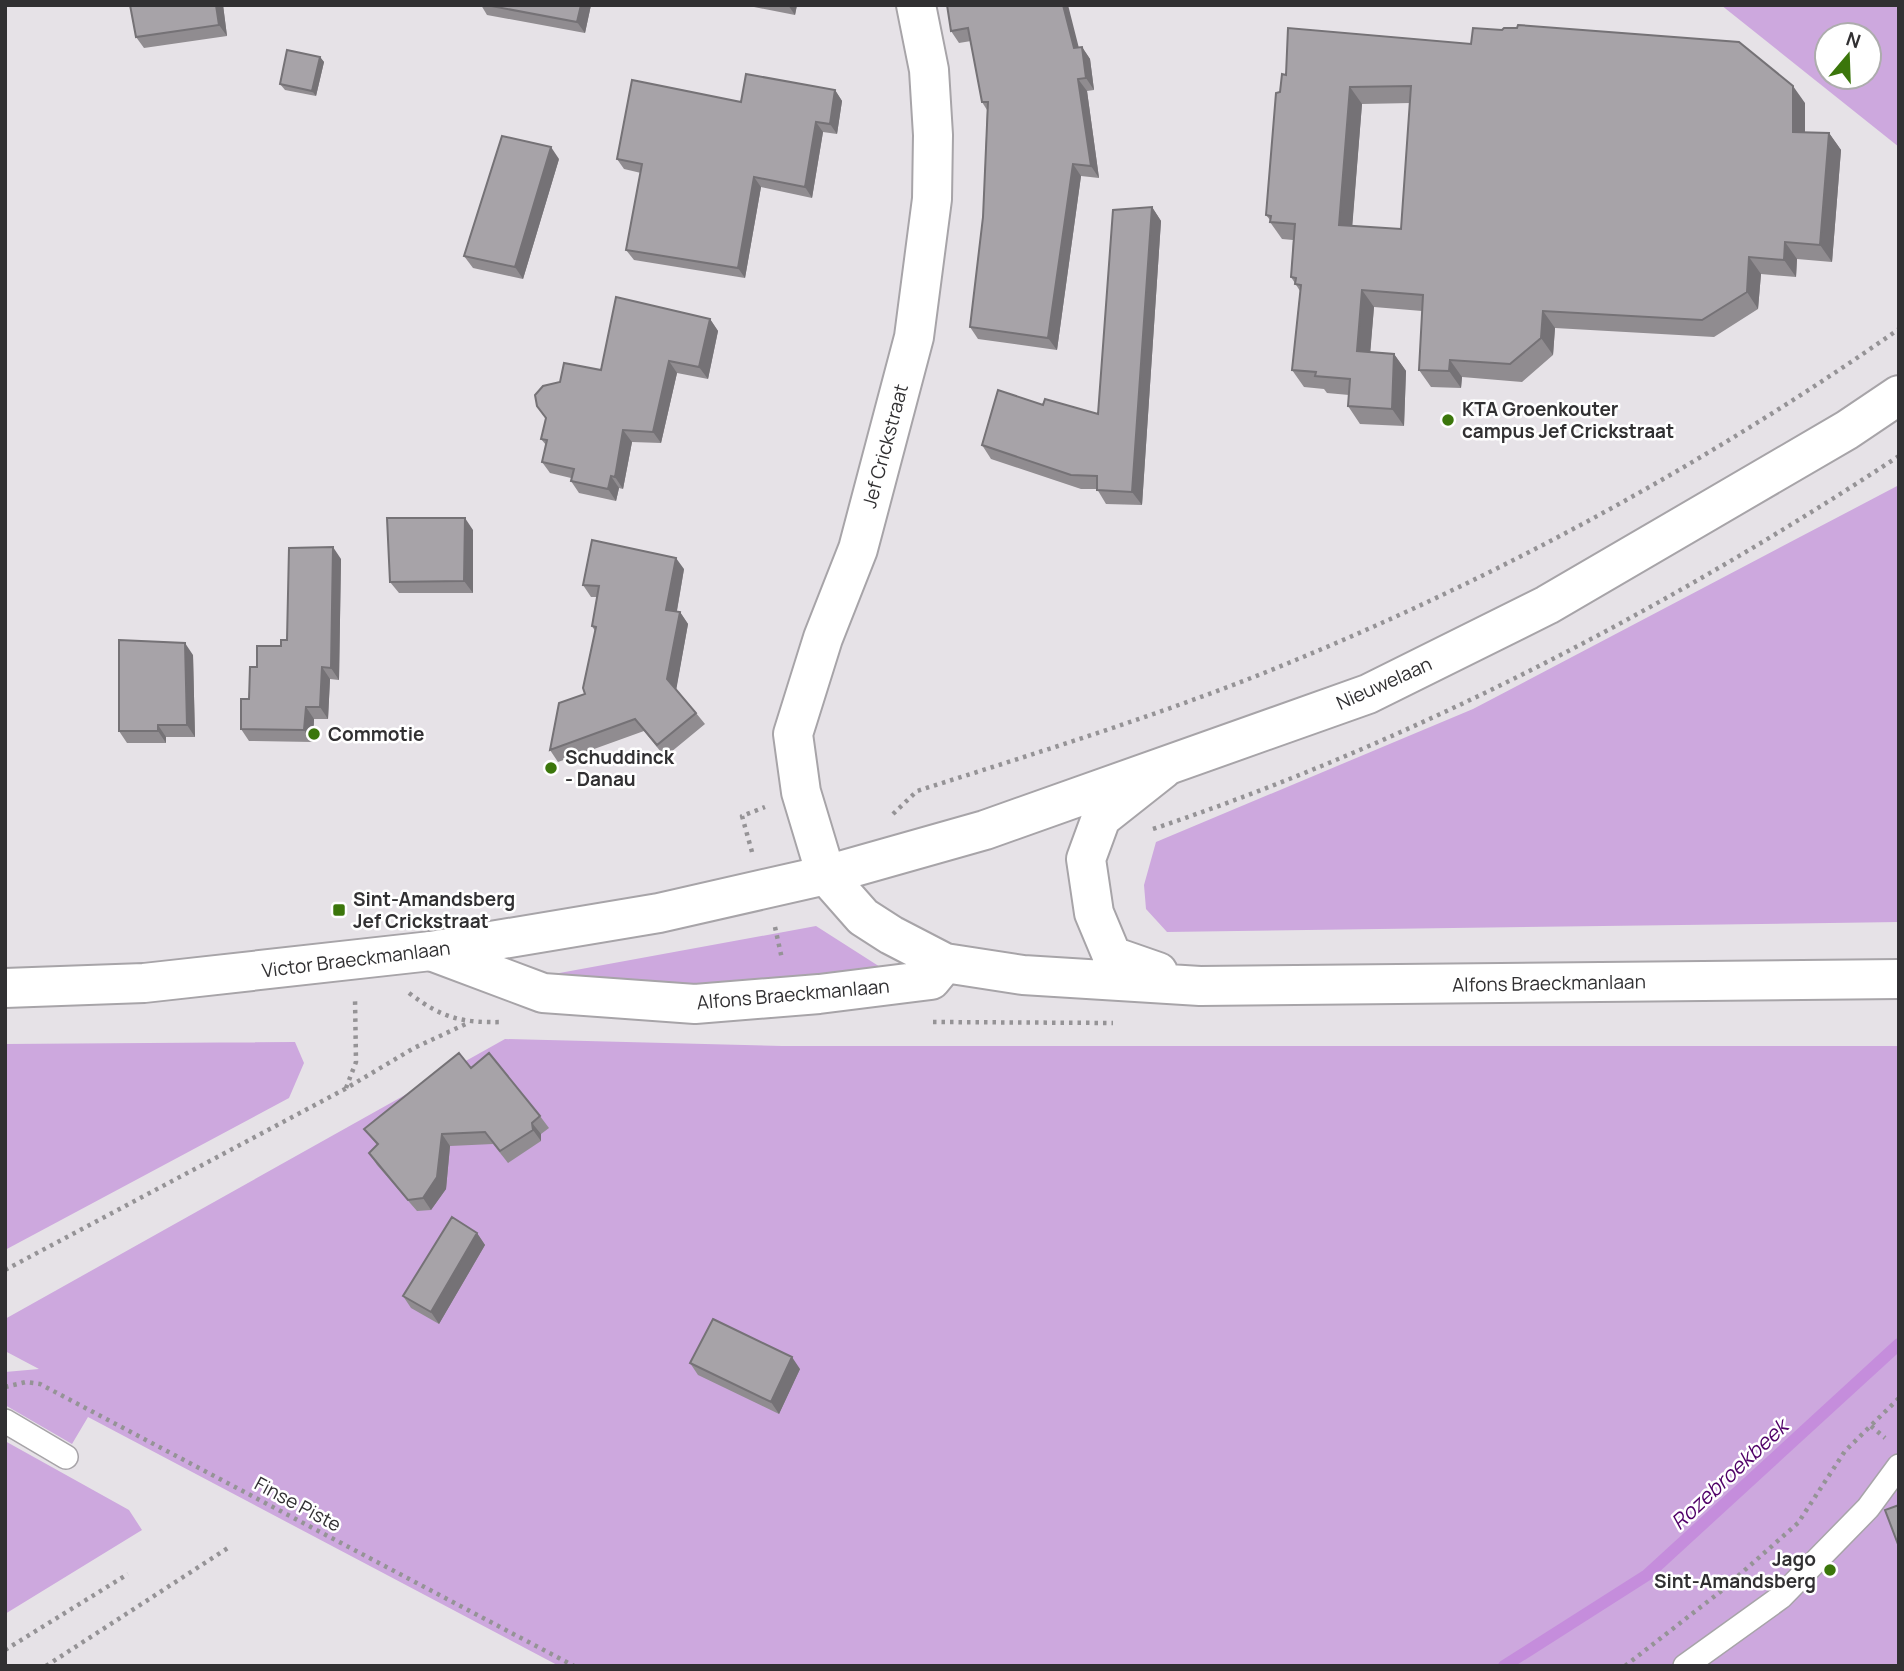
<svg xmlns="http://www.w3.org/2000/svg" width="1904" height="1671" viewBox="0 0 1904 1671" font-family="Manrope,sans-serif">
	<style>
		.green { fill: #cda8de; fill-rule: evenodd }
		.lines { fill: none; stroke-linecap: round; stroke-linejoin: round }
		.stream { stroke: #c58ddc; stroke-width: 12 }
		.lane-casing { stroke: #a7a4a8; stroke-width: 26 }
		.street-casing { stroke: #a7a4a8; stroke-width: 42 }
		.primary-casing { stroke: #a7a4a8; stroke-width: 42 }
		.path { stroke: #959396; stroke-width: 4.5; stroke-dasharray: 3.5 5; stroke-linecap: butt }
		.lane { stroke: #fff; stroke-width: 23 }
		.street { stroke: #fff; stroke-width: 38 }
		.primary { stroke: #fff; stroke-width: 38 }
		.wall { fill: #908c90; fill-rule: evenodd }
		.shaded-wall { fill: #757276 }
		.building { fill: #a7a3a8; stroke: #757276; stroke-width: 2; fill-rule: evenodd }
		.poi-dot { fill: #3b760b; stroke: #fff; stroke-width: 2.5 }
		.labels { text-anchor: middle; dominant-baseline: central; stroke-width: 5; stroke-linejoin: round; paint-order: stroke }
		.poi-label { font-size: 19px; font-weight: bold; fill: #313032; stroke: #fff; text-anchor: start }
		.street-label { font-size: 19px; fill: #313032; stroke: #fff }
		.water-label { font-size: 21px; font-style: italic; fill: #500168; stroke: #fff }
	</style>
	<rect width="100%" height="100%" fill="#e6e2e7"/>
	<path class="green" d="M1721 5H1899V147ZM1869 35V77H1827V35Z
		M1899 485V922L1167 932 1146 909 1144 885 1156 842 1473 709Z
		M816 926 888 972 695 992 551 982 554 974Z
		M505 1039 782 1046H1899V1666H559L88 1417 72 1444 5 1405V1372L39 1369 5 1351V1319Z
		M295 1042 304 1063 289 1098 5 1250V1044Z
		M5 1441 129 1510 142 1530 5 1614Z"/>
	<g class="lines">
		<path class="stream" d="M1504 1666 1647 1575 1899 1344"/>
		<defs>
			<path id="lane" d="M5 1421 66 1457
				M1685 1666 1781 1597 1868 1508 1899 1466"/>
			<path id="street" d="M916 5 929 70 933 135 932 199 914 337 858 549 823 638 793 734 801 792 826 875 863 917 891 935 945 963 1023 975 1200 986 1899 979
				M431 951 543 993 695 1004 819 994 931 980 945 963
				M1158 972 1112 956 1094 913 1086 859 1101 818 1163 769"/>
			<path id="primary" d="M5 988 144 983 431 951 659 913 826 875 985 830 1368 694 1547 605 1847 430 1899 395"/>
		</defs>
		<use href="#lane" class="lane-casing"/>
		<use href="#street" class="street-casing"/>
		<use href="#primary" class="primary-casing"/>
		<path class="path" d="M893 814 917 791C1049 749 1183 708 1310 654 1516 568 1716 457 1899 329
			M1153 829C1418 740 1666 609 1899 456
			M752 852 742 816 765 807
			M775 927 782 959
			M409 993C443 1019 463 1023 504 1022
			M933 1022 1113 1023
			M346 1088 356 1062 355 998
			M5 1270 345 1089 414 1048 468 1023
			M5 1387 26 1382 40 1384 574 1666
			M1871 1426 1885 1438
			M5 1650 128 1574
			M46 1666 231 1546
			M1625 1666 1720 1592 1798 1523 1845 1451 1899 1398"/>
		<use href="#lane" class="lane"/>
		<use href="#street" class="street"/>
		<use href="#primary" class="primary"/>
	</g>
	<path class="wall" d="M130 5H223L227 36 144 48 136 37Z
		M481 5H591L585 33 487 15Z
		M744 5H797L795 15Z
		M947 5 1079 48 1082 47 1090 59 1094 90 1087 91 1099 178 1081 176 1057 350 978 339 970 327 983 217 987 110 982 102 971 41 959 43 951 31Z
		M320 57 324 62 316 96 285 90 280 84Z
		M1282 74 1805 103V132L1829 133 1841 150 1832 262 1797 259 1796 277 1761 274 1758 309 1714 337 1555 328 1553 355 1522 382 1462 377 1461 388 1431 387 1419 370 1422 311 1374 307 1370 352 1394 354 1406 371 1404 426 1360 424 1348 406 1349 395 1327 393 1324 389 1304 387 1292 370 1300 291 1291 277 1293 240 1282 239 1270 222V220L1266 215ZM1410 103 1401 229 1352 226 1362 104Z
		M835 90 842 101 837 134 823 132 812 198 761 187 745 278 634 260 626 250 641 173 624 169 617 159 741 102Z
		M559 159 523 279 473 268 464 256Z
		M1152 207 1161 221 1142 505 1106 504 1097 489H1081L991 459 982 445 1043 405 1098 414Z
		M710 319 718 331 708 379 677 373 661 443 632 442 623 489 619 488 616 501 579 493 571 481V478L550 473 542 462 546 445 541 439 546 419 537 406 601 370Z
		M473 530V593H399L390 582Z
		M341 559 339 680 330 679 328 719H314L313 742 249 741 241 729 257 667 287 640Z
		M684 569 677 611 680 612 688 624 676 689 696 713 705 724 665 757 644 731 558 762 550 750 585 694 595 631 592 626 597 597H591L583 585Z
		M193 655 195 737H166V743H127L119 731Z
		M471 1068 540 1116 549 1128 541 1134V1141L508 1163 493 1144 450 1146 446 1189 431 1210 417 1211 377 1165 369 1153 377 1145 364 1129Z
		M477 1233 485 1245 439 1324 411 1308 403 1296Z
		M690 1363 800 1369 779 1414 698 1375Z"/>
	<path class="shaded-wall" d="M216 5H223L227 36 219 25Z
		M581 5H591L585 33 577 22Z
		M788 5H797L795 15Z
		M1063 5H1068L1082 60 1074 48Z
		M1082 47 1090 59 1094 90 1086 78Z
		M320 57 324 62 316 96 312 91Z
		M1078 79 1087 91 1099 178 1091 166Z
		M1793 86 1805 103V149L1793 132Z
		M1350 87 1362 104 1351 242 1339 225Z
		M835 90 842 101 837 134 830 124Z
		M816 122 823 132 812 198 805 187Z
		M1829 133 1841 150 1832 262 1820 245Z
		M551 147 559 159 523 279 515 267Z
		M1073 164 1081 176 1057 350 1048 338Z
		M754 177 761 187 745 278 738 268Z
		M1152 207 1161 221 1142 505 1132 492Z
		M1785 242 1797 259 1796 277 1784 260Z
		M1749 257 1761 274 1758 309 1747 292Z
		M1362 290 1374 307 1369 368 1357 351Z
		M1543 311 1555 328 1553 355 1541 338Z
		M710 319 718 331 708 379 699 367Z
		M1394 354 1406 371 1404 426 1392 409Z
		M1450 360 1462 377 1461 388 1449 371Z
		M669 361 677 373 661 443 653 432Z
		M623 430 632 442 623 489 615 477Z
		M611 476 619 488 616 501 608 489Z
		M465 518 473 530V593L464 581Z
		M333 547 341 559 339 680 331 668Z
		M676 558 684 569 675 621 666 610Z
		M680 612 688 624 676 691 667 679Z
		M185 643 193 655 195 737 187 725Z
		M322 667 330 679 328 719 320 707Z
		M306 707 314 719 313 742 304 730Z
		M158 725 166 737V743L158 731Z
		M532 1123 541 1134V1141L533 1130Z
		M442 1134 450 1146 446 1189 431 1210 423 1198Z
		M477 1233 485 1245 439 1324 431 1312Z
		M792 1357 800 1369 779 1414 771 1402Z"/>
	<path class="building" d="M130 5H216L219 25 136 37Z
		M486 5H581L577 22Z
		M947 5H1063L1074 48 1082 47 1086 78 1078 79 1091 166 1073 164 1048 338 970 327 983 217 988 102H982L968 28 951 31Z
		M1518 25 1739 42 1793 86V132L1829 133 1820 245 1785 242 1784 260 1749 257 1747 292 1702 320 1543 311 1541 338 1510 364 1450 360 1449 371 1419 370 1423 295 1362 290 1357 351 1394 354 1392 409 1348 406 1350 379 1315 376 1316 372 1292 370 1301 285 1295 284 1296 278 1291 277 1295 224 1270 222 1271 216 1266 215 1276 93 1280 92 1282 74 1286 75 1288 28 1471 44 1473 28 1502 30 1504 28H1517ZM1411 86 1401 229 1339 225 1350 87Z
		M287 50 320 57 312 91 280 84Z
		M746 74 835 90 830 124 816 122 805 187 754 177 738 268 626 250 642 164 617 159 632 80 741 102Z
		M502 136 551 147 515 267 464 256Z
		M1152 207 1132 492 1097 490V476L1071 475 982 445 998 390 1043 405 1045 399 1098 414 1113 210Z
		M616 297 710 319 699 367 669 361 653 432 623 430 615 477 611 476 608 489 571 481 574 469 542 462 547 440 541 439 546 418 537 406 535 395 543 386 560 382 564 363 601 370Z
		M387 518H465L464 581 390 582Z
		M592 540 676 558 666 610 680 612 667 679 696 713 657 745 635 719 550 750 559 703 585 694 583 688 596 627 592 626 599 586 583 585Z
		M333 547 331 668 322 667 320 707H306L304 730 241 729V699H249L250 667H257V646H281V640H287L289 548Z
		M119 640 185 643 187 725H158V731H119Z
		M459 1053 471 1068 489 1053 540 1116 532 1123 533 1130 500 1151 485 1132 442 1134 437 1177 423 1198 408 1200 369 1153 378 1144 364 1129Z
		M452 1217 477 1233 431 1312 403 1296Z
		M713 1319 792 1357 771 1402 690 1363Z
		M1899 1505V1547L1885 1510Z"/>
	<g class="poi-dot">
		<circle cx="1448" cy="420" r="7"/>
		<circle cx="314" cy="734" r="7"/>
		<circle cx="551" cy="768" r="7"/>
		<rect x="332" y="903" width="14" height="14" rx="3.5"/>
		<circle cx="1830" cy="1570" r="7"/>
	</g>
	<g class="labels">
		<g class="poi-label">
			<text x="1462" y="409">KTA Groenkouter<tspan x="1462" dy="22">campus Jef Crickstraat</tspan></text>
			<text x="328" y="734">Commotie</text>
			<text x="565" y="757">Schuddinck<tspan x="565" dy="22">- Danau</tspan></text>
			<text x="353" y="899">Sint-Amandsberg<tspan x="353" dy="22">Jef Crickstraat</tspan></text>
			<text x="1816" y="1559" text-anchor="end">Jago<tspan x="1816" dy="22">Sint-Amandsberg</tspan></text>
		</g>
		<g class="street-label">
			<text transform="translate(885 446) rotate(-75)">Jef Crickstraat</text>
			<text transform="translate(1384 683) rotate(-24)">Nieuwelaan</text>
			<text transform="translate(356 959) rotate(-7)">Victor Braeckmanlaan</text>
			<text transform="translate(1549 983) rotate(-1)">Alfons Braeckmanlaan</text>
			<text transform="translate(793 994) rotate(-5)">Alfons Braeckmanlaan</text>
			<text transform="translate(298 1504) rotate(28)">Finse Piste</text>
		</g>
		<g class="water-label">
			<text transform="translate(1729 1474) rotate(-43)">Rozebroekbeek</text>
		</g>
	</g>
	<rect width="1904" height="1671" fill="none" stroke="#313032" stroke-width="14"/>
	<g transform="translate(1848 56) rotate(19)"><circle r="33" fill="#ffffff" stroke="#adacad" stroke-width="2"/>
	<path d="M0-5L12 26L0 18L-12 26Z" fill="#3b760b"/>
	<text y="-10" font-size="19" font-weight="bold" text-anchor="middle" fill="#313032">N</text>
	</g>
</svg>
